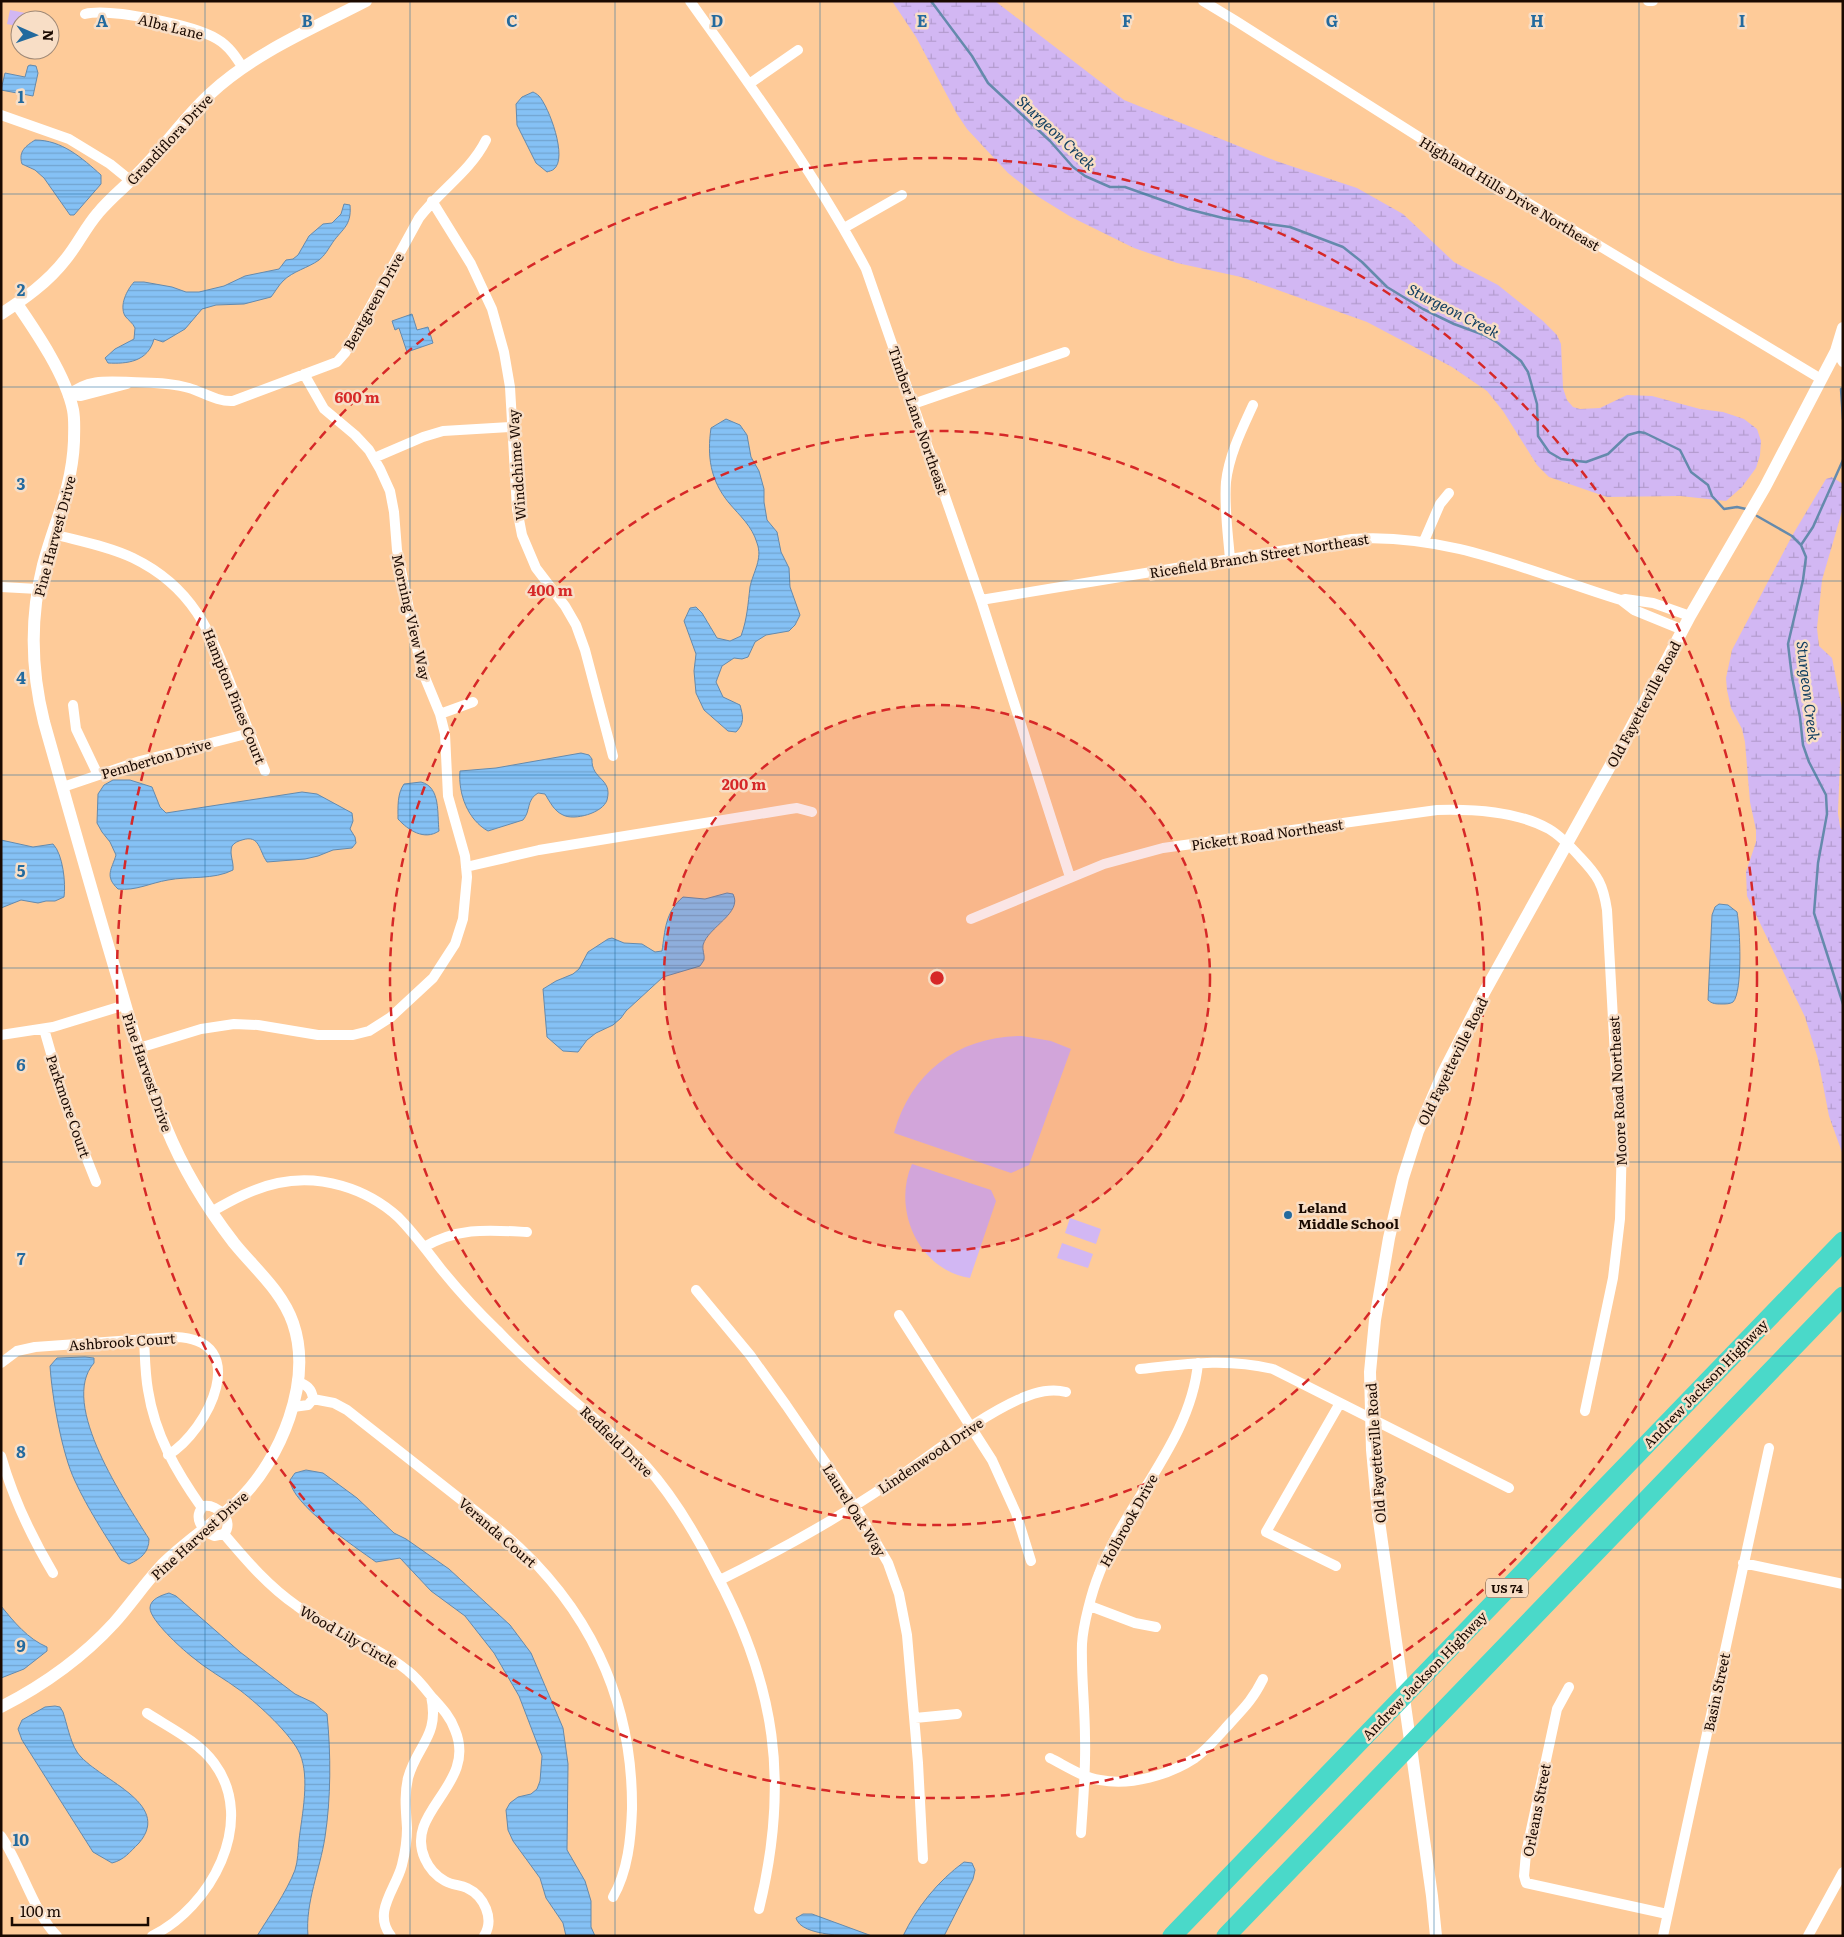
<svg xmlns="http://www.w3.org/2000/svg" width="1844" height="1937" viewBox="0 0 1844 1937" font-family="Literata,serif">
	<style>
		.wetland { fill: url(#wetland-marsh) }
		.park { fill: #d2b7f3 }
		.water { fill: url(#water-rules); stroke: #658aac }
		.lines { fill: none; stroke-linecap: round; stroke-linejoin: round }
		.stream { stroke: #658aac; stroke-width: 2.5 }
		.minor { stroke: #fff; stroke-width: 10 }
		.tertiary { stroke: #fff; stroke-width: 12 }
		.motorway { stroke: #4ad9c9; stroke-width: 19 }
		.grid { fill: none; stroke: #236a9e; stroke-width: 1; stroke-opacity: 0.55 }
		.ring { fill: none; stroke: #d62828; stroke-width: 2.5; stroke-dasharray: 9 6 }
		.poi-dot { fill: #236a9e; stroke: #f8dec6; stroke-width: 2 }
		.labels { text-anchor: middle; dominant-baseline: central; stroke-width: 5; stroke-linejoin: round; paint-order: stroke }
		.shield { fill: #f8dec6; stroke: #5d493b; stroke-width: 1 }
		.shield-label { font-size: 12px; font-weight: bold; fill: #1a0900 }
		.street-label { font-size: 14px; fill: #1a0900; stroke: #f8dec6 }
		.poi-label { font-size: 14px; font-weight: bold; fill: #1a0900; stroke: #f8dec6; text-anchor: start }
		.water-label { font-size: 15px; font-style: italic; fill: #103e60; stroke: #f8dec6 }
		.grid-label { font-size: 16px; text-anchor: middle; font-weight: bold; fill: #236a9e; stroke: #f8dec6; stroke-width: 5; stroke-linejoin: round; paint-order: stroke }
		.centre { fill: #d62828; stroke: #f8dec6; stroke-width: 2.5 }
		.ring-label { font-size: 15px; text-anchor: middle; font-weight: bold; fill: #d62828; stroke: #f8dec6; stroke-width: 5; stroke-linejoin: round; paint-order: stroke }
	</style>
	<defs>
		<pattern id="wetland-marsh" width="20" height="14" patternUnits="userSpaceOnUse" patternTransform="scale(1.25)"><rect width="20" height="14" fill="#d2b7f3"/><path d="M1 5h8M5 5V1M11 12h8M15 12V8" fill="none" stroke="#b49ccf"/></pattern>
		<pattern id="water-rules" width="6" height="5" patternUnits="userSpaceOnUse" patternTransform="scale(1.25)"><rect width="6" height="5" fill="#85c1f5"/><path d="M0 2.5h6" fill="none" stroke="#72a4d0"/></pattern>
	</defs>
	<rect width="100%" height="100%" fill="#fecb99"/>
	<path class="wetland" d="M892 1H995L1124 100 1276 161 1357 188 1403 214 1454 262 1498 285 1543 321 1557 335 1561 344 1563 388 1567 400 1573 407 1580 409 1600 408 1627 395 1652 396 1700 409 1723 412 1744 419 1757 429 1761 441 1760 455 1756 468 1742 487 1726 501 1680 496 1607 497 1549 477 1537 465 1503 411 1487 391 1452 367 1367 322 1241 277 1177 263 1134 248 1071 217 1037 196 1008 173 967 129 957 114 916 37Z
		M1832 477 1843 484V508L1822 580 1817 628 1819 646 1832 658 1842 709 1838 813 1840 827 1843 832V1155L1829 1116 1818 1059 1805 1017 1747 896 1746 872 1756 842V830L1750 802 1745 742 1742 729 1731 708 1727 690 1726 678 1732 650 1792 536 1826 479Z"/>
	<path class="park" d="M10 10 41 16 40 20H20V27L7 24Z
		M1022 1036 1051 1041 1071 1049 1029 1165 1011 1173 894 1133C911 1072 959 1036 1022 1036Z
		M912 1164 991 1190 996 1201 970 1278C918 1270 892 1209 912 1164Z
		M1070 1218 1101 1229 1096 1244 1065 1233Z
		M1062 1243 1093 1254 1088 1268 1057 1258Z"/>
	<path class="water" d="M30 65 36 66 38 73 33 96 1 90 5 73 25 77 28 66Z
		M533 92C535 93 537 94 539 96 549 107 568 158 554 169 552 171 549 171 547 172L536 163 517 125 516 104 522 97Z
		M35 140C62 140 82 158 101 175V184L74 215H70L44 178 35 170 22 164C18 151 26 146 35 140Z
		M344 204 350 205C352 227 341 229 331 245 327 251 325 255 319 260 308 268 293 271 283 281 278 286 275 292 271 297L244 304 216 305 202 309 185 329 163 342 154 339C148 362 127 364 108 363L105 358 115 349 134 339 135 328C133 323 128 320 125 316 119 305 127 290 134 282H144L172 287 186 292H199L224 286 245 276 279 269 286 260 293 259 298 255 309 236 323 224 332 223 341 214Z
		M412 314 417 330 428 327 433 343 407 352 399 328 395 330 392 321Z
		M726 419 740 425 747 435 751 457 759 471 764 489V502L767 520 777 532 781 552 789 568 790 587 800 615 795 625 789 631 766 635 755 642 748 657 742 659 734 658 722 666 716 682 723 697 740 705C743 716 745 723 736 732L728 731 704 710 696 693 694 671 696 654 684 621 690 608 696 607 702 613 717 638 730 641 741 636C747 620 748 604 750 587 753 572 763 559 757 543 752 526 740 516 729 503 710 480 707 456 711 428Z
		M581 753 589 755 592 759C591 780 613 778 607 800 603 813 574 821 563 815 554 811 550 802 545 794L538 793C526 800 531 811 523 820L488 831C468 820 458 794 460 771L496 768Z
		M113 780H130L152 787 160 807 166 813 302 792 317 794 352 813 353 821 350 829 355 837 356 843 352 848 333 850 318 856 305 859 267 862C259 851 260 834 242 840 238 841 234 843 232 846 229 854 234 862 233 870 214 880 188 876 168 880 150 883 136 891 118 889 104 876 112 869 116 855L110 842 102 832 97 823 98 794 104 785Z
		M421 782C441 787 437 814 439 831 424 841 408 830 398 819 398 807 397 794 404 784Z
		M1 840 33 847 53 844C63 854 66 884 64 897L55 901H46L38 903 21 900 1 908Z
		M727 893 733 894C743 913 708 927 703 945 702 950 705 955 704 960L700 966 663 977 626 1011 621 1018 613 1025 596 1033 587 1040 578 1052 563 1051 547 1037 543 989 556 981 573 974 579 969 588 952 608 939 612 938 624 943 642 944 655 952 662 951C665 931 665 912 683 897L705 899Z
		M1719 904 1728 905 1737 912C1740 927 1743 992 1733 1002 1730 1004 1726 1004 1722 1004 1716 1004 1712 1004 1708 1000L1712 915 1715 907Z
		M85 1357 94 1358V1363C58 1404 126 1502 149 1539 149 1552 141 1559 129 1564L121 1560C105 1535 88 1509 75 1481 62 1454 52 1397 50 1366L57 1358Z
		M306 1470 323 1473 357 1498 394 1533 406 1539 449 1569 510 1625 531 1653 563 1728 568 1764 567 1850 585 1881 591 1901V1927L595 1936H566L563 1923 546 1898 540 1878 513 1841 508 1830 506 1810 510 1803 518 1797 531 1794 537 1789 540 1781 542 1756 519 1696 494 1653 465 1616 431 1591 400 1558 376 1562C355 1547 291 1504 290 1480L295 1473Z
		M169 1593 176 1596 240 1652 295 1694 314 1703 327 1714C331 1754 331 1798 325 1837 320 1870 305 1903 308 1936H257C270 1915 286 1893 295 1870 298 1861 298 1850 299 1840 302 1815 310 1778 300 1754 291 1734 259 1705 241 1691 225 1679 206 1669 191 1656 181 1648 150 1620 150 1608 150 1599 162 1595 169 1593Z
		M1 1606C14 1622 28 1639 47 1647V1651L24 1669 1 1678Z
		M55 1706 60 1707 63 1712C67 1724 70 1741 77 1752 95 1779 174 1802 139 1843 130 1852 124 1860 112 1863L93 1852 22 1740 18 1729 22 1720 45 1707Z
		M964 1862 972 1863 975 1870 973 1879 944 1936H903C917 1907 938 1881 964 1862Z
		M803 1914H812L872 1936C852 1936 801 1937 796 1918Z"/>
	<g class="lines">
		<path class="stream" d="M931 1 972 56 988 83 1050 141 1073 167 1085 176 1110 187H1125L1187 209 1223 218 1290 227 1343 247 1362 262 1387 287 1423 309 1454 324 1484 335 1498 343 1521 361 1528 372 1537 404 1538 436 1549 452 1561 459 1586 462 1608 454 1628 435 1639 432 1645 433 1680 450 1691 472 1708 485 1712 496 1724 509 1737 507 1746 509
			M1843 388 1841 389 1843 419
			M1757 516 1792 536 1801 545 1806 557 1803 580 1788 644 1792 677 1800 717 1803 745 1809 762 1826 795 1827 814 1818 863 1814 913 1843 1004
			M1801 545 1813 527 1843 460"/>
		<path class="minor" d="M690 1C752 88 816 175 866 269L981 600 1070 877
			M1203 1 1236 21 1430 144 1821 379
			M1648 1H1653
			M85 14C110 8 194 25 217 39 229 46 236 57 243 68
			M749 84 798 50
			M1 115 69 139 110 164 131 181
			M432 201 471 264 492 309 504 352 510 387 517 509 522 535 536 568 565 606 576 625 585 650 613 756
			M844 228 902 195
			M1836 351 1843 362
			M68 395C88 379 106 381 131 382 150 383 169 382 189 388 203 392 217 402 233 401L337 362 345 353 419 218C440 190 470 172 486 140
			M68 395 81 396 127 384
			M913 404 1065 352
			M374 458 423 437 443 431 512 427
			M53 534C79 541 108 546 133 558 193 587 210 631 233 690 243 717 254 744 265 771
			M1424 541 1440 504 1449 493
			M1230 559C1228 534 1224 507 1226 482 1229 455 1242 429 1253 405
			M1 587 38 589
			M981 600 1352 539C1446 532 1533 573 1621 600L1634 610 1683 630
			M1621 600 1625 599 1653 603 1690 616
			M73 705 76 729 98 775
			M440 714 473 702
			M63 787 140 761 250 733
			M466 867 539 850 790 809 797 808 812 812
			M971 919 1104 864 1163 848 1437 810C1474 809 1517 811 1549 829 1561 836 1571 847 1580 857 1598 876 1603 884 1607 910L1616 1074 1622 1139 1620 1219 1613 1278 1585 1411
			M44 1029 67 1109 96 1182
			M1 1035 53 1027 125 1005
			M139 1048 201 1029 234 1024 258 1025 318 1035H353L369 1031 391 1017 433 978 455 944 463 919 467 877 465 856 448 796 445 734 440 714 421 668 397 550 394 512 390 491 380 469 369 450 355 435 324 409 304 374
			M211 1212C232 1200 254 1188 278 1183 320 1174 366 1188 398 1217 414 1233 427 1251 441 1269 458 1290 477 1311 497 1330 517 1351 539 1371 561 1390 590 1415 620 1438 646 1466 674 1497 695 1533 714 1570 776 1684 790 1783 759 1909
			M424 1247C459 1227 488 1230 527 1232
			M696 1290 750 1355 786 1405 855 1506 888 1563 899 1594 907 1635 918 1763 923 1859
			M899 1315 992 1460 1016 1513 1031 1561
			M144 1339C145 1356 145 1373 148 1390 155 1435 176 1471 202 1508
			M1 1363 17 1351 35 1347 175 1337C253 1339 209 1430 168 1455
			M1140 1369C1187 1364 1225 1358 1273 1369L1509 1488
			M313 1399 334 1403 347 1410 502 1532C587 1604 633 1697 632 1809 631 1838 628 1871 613 1897
			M293 1407 308 1405 313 1399C312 1388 306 1385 297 1381
			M1 1456C13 1498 31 1536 53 1573
			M204 1506C218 1504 235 1521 224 1534L214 1536C202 1531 192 1516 204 1506Z
			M224 1534C247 1561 268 1586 297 1606 331 1632 375 1644 408 1671 417 1678 424 1687 431 1696 441 1707 450 1716 455 1730 478 1785 403 1811 425 1859 429 1868 436 1876 445 1881 452 1885 460 1885 467 1888 484 1896 495 1919 484 1936
			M1743 1563 1843 1584
			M1336 1566 1266 1532 1340 1403
			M720 1580C779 1551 837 1519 891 1482 932 1455 978 1417 1022 1398 1037 1392 1051 1388 1066 1392
			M1090 1606 1135 1623 1156 1627
			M1569 1687 1557 1709 1526 1853 1524 1876 1526 1883 1667 1914
			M147 1713C170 1728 198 1741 214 1763 258 1822 210 1908 152 1936
			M915 1718 957 1714
			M1050 1758C1066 1766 1082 1777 1100 1780 1131 1786 1169 1775 1195 1758 1208 1749 1220 1734 1231 1722 1245 1707 1253 1699 1263 1679
			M1081 1833C1083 1801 1086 1770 1085 1738 1085 1707 1081 1675 1082 1644 1083 1625 1092 1591 1099 1574 1125 1503 1191 1441 1198 1363
			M1 1836C21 1865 34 1913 57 1936
			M391 1936C372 1912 396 1889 402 1865 405 1853 407 1840 407 1828 406 1811 404 1795 408 1778 417 1745 440 1736 431 1696
			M1663 1936 1769 1448
			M1808 1936 1843 1872"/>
		<path class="tertiary" d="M1 314C24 299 48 282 65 260 77 246 85 228 98 213 112 196 131 182 146 165 168 142 186 116 210 94 254 53 312 29 366 1
			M1 1707C44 1685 81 1659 114 1623 131 1604 145 1583 162 1565 186 1541 215 1523 239 1500 281 1459 313 1381 293 1323 282 1291 255 1269 234 1243 207 1208 183 1169 166 1127 146 1079 132 1027 117 976 92 892 68 807 44 722 31 670 30 617 43 565 55 520 72 489 74 441 74 431 75 420 73 410 66 376 37 333 17 304
			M1436 1936 1432 1896 1378 1514 1372 1450 1370 1372 1375 1320 1389 1238 1403 1178 1418 1131 1443 1073 1485 991 1624 741 1690 616 1765 487 1836 351 1843 328"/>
		<path class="motorway" d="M1172 1936 1843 1241
			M1226 1936 1843 1296"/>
	</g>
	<path class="grid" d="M205 1V1936M410 1V1936M615 1V1936M820 1V1936M1024 1V1936M1229 1V1936M1434 1V1936M1639 1V1936M1 194H1843M1 387H1843M1 581H1843M1 775H1843M1 968H1843M1 1162H1843M1 1356H1843M1 1550H1843M1 1743H1843"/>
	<circle cx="937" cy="978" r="273" fill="#d62828" fill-opacity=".12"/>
	<g class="ring">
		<circle cx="937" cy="978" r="273"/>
		<circle cx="937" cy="978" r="547"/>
		<circle cx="937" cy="978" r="820"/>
	</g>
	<circle class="poi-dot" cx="1288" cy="1215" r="5"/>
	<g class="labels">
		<rect class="shield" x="1486" y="1578.5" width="42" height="19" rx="4"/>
		<g class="shield-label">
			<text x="1507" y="1588">US 74</text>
		</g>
		<g class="street-label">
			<text transform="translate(171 26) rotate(14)">Alba Lane</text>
			<text transform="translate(169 139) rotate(-47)">Grandiflora Drive</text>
			<text transform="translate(1510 193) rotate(31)">Highland Hills Drive Northeast</text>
			<text transform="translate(373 301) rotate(-61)">Bentgreen Drive</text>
			<text transform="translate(919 420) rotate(71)">Timber Lane Northeast</text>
			<text transform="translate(516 465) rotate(-94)">Windchime Way</text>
			<text transform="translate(54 536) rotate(-75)">Pine Harvest Drive</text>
			<text transform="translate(1259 555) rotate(-9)">Ricefield Branch Street Northeast</text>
			<text transform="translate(412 617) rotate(77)">Morning View Way</text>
			<text transform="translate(235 696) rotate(68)">Hampton Pines Court</text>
			<text transform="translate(1643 704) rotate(-62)">Old Fayetteville Road</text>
			<text transform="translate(156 758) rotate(-16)">Pemberton Drive</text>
			<text transform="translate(1267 834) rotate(-8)">Pickett Road Northeast</text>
			<text transform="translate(1452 1061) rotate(-64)">Old Fayetteville Road</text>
			<text transform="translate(148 1072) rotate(71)">Pine Harvest Drive</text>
			<text transform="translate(1617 1091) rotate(-93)">Moore Road Northeast</text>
			<text transform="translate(69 1106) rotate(71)">Parkmore Court</text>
			<text transform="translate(122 1341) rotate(-4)">Ashbrook Court</text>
			<text transform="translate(1705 1383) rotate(-46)">Andrew Jackson Highway</text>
			<text transform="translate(617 1441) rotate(44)">Redfield Drive</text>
			<text transform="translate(1375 1453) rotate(-94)">Old Fayetteville Road</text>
			<text transform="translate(930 1455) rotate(-34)">Lindenwood Drive</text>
			<text transform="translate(855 1510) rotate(58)">Laurel Oak Way</text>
			<text transform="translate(1128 1520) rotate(-61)">Holbrook Drive</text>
			<text transform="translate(498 1532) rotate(41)">Veranda Court</text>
			<text transform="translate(199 1535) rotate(-42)">Pine Harvest Drive</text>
			<text transform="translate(349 1636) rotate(30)">Wood Lily Circle</text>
			<text transform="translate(1424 1675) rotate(-46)">Andrew Jackson Highway</text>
			<text transform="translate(1716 1692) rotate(-78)">Basin Street</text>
			<text transform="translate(1536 1810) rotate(-79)">Orleans Street</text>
		</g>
		<g class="poi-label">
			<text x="1298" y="1207">Leland<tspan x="1298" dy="16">Middle School</tspan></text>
		</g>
		<g class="water-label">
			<text transform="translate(1057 132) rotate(43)">Sturgeon Creek</text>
			<text transform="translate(1454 310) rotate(27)">Sturgeon Creek</text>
			<text transform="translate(1809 691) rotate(83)">Sturgeon Creek</text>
		</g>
	</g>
	<g class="grid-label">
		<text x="102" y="27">A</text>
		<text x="307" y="27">B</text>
		<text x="512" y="27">C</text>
		<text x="717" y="27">D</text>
		<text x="922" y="27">E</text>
		<text x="1127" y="27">F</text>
		<text x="1332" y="27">G</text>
		<text x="1537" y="27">H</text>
		<text x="1742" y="27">I</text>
		<text x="21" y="103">1</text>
		<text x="21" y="296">2</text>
		<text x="21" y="490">3</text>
		<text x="21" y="684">4</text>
		<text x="21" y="877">5</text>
		<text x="21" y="1071">6</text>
		<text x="21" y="1265">7</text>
		<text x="21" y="1458">8</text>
		<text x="21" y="1652">9</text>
		<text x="21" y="1846">10</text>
	</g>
	<circle cx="937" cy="978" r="8" class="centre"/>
	<g class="ring-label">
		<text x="357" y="403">600 m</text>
		<text x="550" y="596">400 m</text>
		<text x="744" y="790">200 m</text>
	</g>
	<rect width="1844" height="1937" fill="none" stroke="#1a0900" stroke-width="5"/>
	<g transform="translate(35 35) rotate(92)"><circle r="24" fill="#f8dec6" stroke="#9f8977"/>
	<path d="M0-4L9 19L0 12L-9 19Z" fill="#236a9e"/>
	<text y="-8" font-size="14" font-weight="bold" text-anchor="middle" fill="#1a0900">N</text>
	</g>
	<path d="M12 1917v8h136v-8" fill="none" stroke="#1a0900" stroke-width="2.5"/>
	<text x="20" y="1917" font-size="15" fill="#1a0900" stroke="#f8dec6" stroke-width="4" paint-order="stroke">100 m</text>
</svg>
